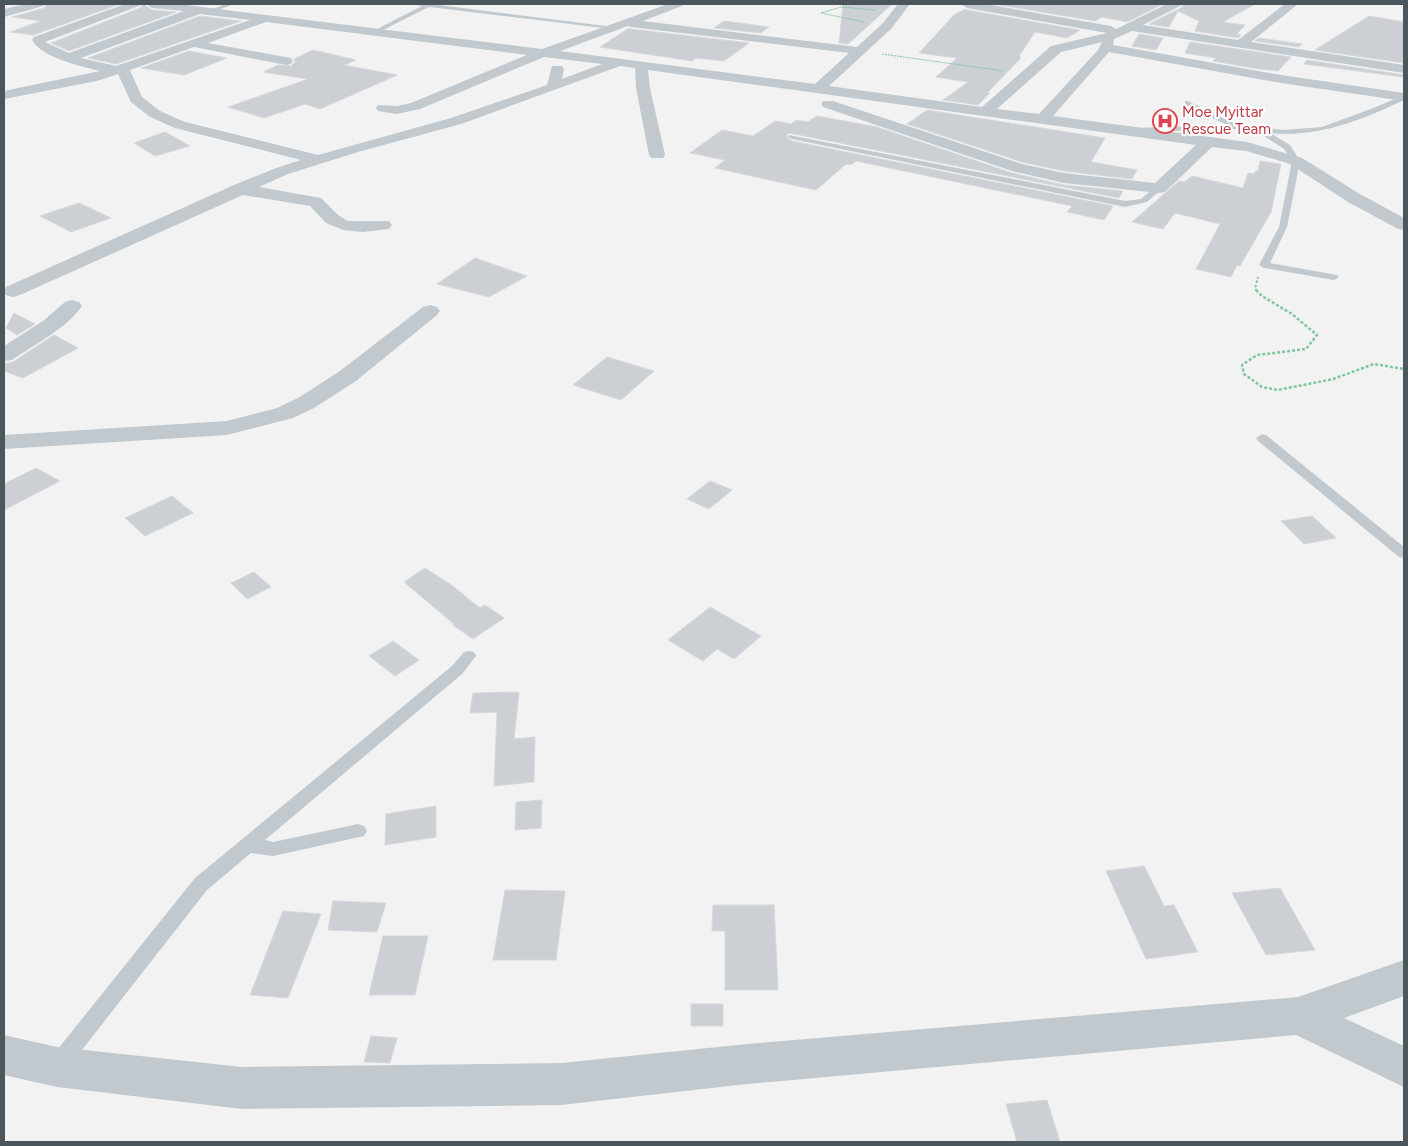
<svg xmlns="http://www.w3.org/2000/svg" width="1408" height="1146" viewBox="0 0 1408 1146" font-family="Figtree,sans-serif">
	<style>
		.building { fill: #cccfd3; stroke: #d6d8dc }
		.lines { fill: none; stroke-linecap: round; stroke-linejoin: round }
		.path-far2 { stroke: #80c79f; stroke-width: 1; stroke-dasharray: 2 1; stroke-linecap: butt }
		.path-far1 { stroke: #80c79f; stroke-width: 2; stroke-dasharray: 2.5 2; stroke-linecap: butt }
		.path { stroke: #80c79f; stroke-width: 2.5; stroke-dasharray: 3 2; stroke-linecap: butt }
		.service { fill: #c1c9ce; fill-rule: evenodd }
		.minor { fill: #c1c9ce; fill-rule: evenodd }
		.labels { text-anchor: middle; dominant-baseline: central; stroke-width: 4.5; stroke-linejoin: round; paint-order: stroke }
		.far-health-label { font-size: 15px; fill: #be3a42; stroke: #fff; text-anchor: start }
	</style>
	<rect width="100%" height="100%" fill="#f3f2f2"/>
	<path class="building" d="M47 4H120L33 35 10 32 41 21 12 17 44 8Z
		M143 4 152 10 176 12 69 51 51 43 140 8Z
		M843 4H892L848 44 839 43Z
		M994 4H1163L1127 22 1102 17 1095 21Z
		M1184 4H1255L1223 22 1245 25 1237 34 1241 35 1238 38 1195 31 1199 21 1178 11 1169 27 1149 24 1181 8Z
		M965 9 967 10 1080 30 1067 38 1035 32 1019 56 1021 58 987 93H990L978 105 943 100 968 82 936 77 957 58 919 53 954 15Z
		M200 16 241 21 116 64 88 58Z
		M1369 16 1404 22V63L1315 50Z
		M724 21 769 27 761 33 714 28Z
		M629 28 631 29 749 43 724 61 696 58 692 61 600 47Z
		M1139 34 1163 38 1156 50 1132 46Z
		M1259 38 1302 44 1299 47 1255 41Z
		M1190 42 1291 57 1278 71 1259 69 1213 61 1216 58 1185 53Z
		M313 50 356 60 344 65 397 75 320 109 305 104 264 118 228 107 308 79 263 72 278 65 291 66 295 62 294 59Z
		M189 51 227 58 184 75 141 68Z
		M1307 60 1404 75V77L1304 64Z
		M927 110 1105 138 1091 162 1137 170 1132 179 1064 171 1022 162 907 124Z
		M817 116 877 127 1012 173 1064 185 1123 191 1119 198 789 133 786 136 792 141 1113 206 1104 220 1067 212 1072 206 856 161 851 165 846 164 816 190 715 168 725 160 690 153 722 130 753 136 775 121 791 124 796 120 808 122Z
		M165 132 190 146 155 156 134 143Z
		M1260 161 1281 164 1271 212 1240 266 1237 265 1231 277 1196 269 1220 224 1175 213 1163 229 1132 222 1179 181 1185 182 1192 176 1243 188 1248 173 1254 174 1255 171H1258Z
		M79 203 111 218 71 232 40 216Z
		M475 258 527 276 489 297 437 284Z
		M14 313 35 324 17 335 6 328Z
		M54 335 78 348 23 378 4 371V364L13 362Z
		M607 357 654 371 621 400 573 385Z
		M36 468 60 481 4 510V484Z
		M710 481 732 490 709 509 687 499Z
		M172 496 193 513 145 536 125 518Z
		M1312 516 1336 538 1304 544 1281 521Z
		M425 568 450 584 480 608 485 605 504 618 473 639 453 625 454 624 404 582Z
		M254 572 271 587 247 599 231 583Z
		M710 607 761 636 734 659 717 649 703 661 668 640Z
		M393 641 419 660 395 676 369 656Z
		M519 692 514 739 535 737 534 782 494 786 497 712 470 713 473 693Z
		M542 800 541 828 515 830 516 802Z
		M436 806V837L385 845 386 814Z
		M1144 866 1164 906 1174 905 1198 952 1146 959 1106 871Z
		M1280 888 1315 950 1266 955 1232 893Z
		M505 890 565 891 556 960H493Z
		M333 901 386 903 377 932 328 930Z
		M713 905H774L778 990H725V931H712Z
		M283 911 321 914 288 998 250 995Z
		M383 936H428L415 995H369Z
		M691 1004H723V1026H691Z
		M371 1036 397 1038 390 1063 364 1062Z
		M1047 1100 1060 1142H1017L1006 1104Z"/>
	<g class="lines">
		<path class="path-far2" d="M864 22 821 13 841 7 876 10
			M882 54 1004 71"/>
		<path class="path-far1" d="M1257 291 1255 289 1258 277"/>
		<path class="path" d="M1256 290 1262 296 1292 314 1317 335 1306 349 1257 355 1242 365 1244 374 1262 387 1278 390 1333 379 1374 364 1404 369"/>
		<path class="service" d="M226 4H234L213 12 208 11Z
			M413 4H431L614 27 611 29 429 7 379 32H375V30L422 6Z
			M1404 95V100C1362 120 1318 138 1270 133L1290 145 1300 161 1287 227 1270 263 1337 275 1339 277 1334 280 1264 268 1259 265 1279 227 1292 161 1284 149 1262 135V132L1238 129 1136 132 1132 130 1136 128 1227 125 1185 105V101H1188L1238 125 1283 130 1322 127 1376 107Z
			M789 135 1125 201 1141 199 1156 186 1163 188 1147 202 1125 207 792 139 788 137Z
			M1262 434 1266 435 1404 547V558L1399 557 1258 441 1256 438Z
			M469 651 474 652 476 656 462 674 265 840 273 842 358 824 364 826 367 831 364 836 273 856 251 853 207 890 67 1069 60 1072 53 1069 50 1062 53 1055 195 878 452 666 464 652Z"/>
		<path class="minor" d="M26 4H45L43 6 4 17V9Z
			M125 4H141L139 6 45 42 69 53 184 11 152 8 146 4H178L542 49 668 4H684L682 6 643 21 857 47 883 23 898 4H910L891 29 829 86 982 107 1051 46 1107 33 967 8 961 4H985L1111 26 1116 29 1167 4H1182L1180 6 1143 25 1238 40 1285 4H1298L1251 42 1404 65V73L1132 31 1114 39 1113 45 1281 75 1404 93V101L1281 83 1109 52 1053 116 1247 142 1302 158 1360 194 1404 218V230L1398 229 1348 202 1290 164 1246 151 1212 147 1165 192 1159 193 1064 183 1012 171 823 107 821 104 823 101H833L1022 164 1064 173 1155 183 1196 145 648 70 650 88 665 155 663 158H651L649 155 636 88 635 68 620 66 461 124 358 152 288 174 259 187 321 198 338 215 348 221H389L392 225 389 229 363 232 343 230 326 223 310 206 243 195 20 295 13 297 6 295 4 292 6 287 234 185 276 168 301 160 175 128 150 117 131 102 118 74 97 81 4 99V91L100 71C83 67 40 57 32 40L34 37ZM200 14 250 20 116 66 81 58ZM266 22 527 55 411 103 397 106 378 105 376 108 378 111 397 114 420 109 544 57 602 64 562 79 564 69 562 66H552L547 85 451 118 318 155 185 122 160 111 142 97 130 70 194 47 286 65 291 64 293 61 291 58 208 43ZM628 26 631 27 849 53 815 84 560 51ZM1102 42 1098 50 1039 114 997 109 1061 52Z
			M72 300 79 302 82 306C66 329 35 344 12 360L4 361V346L43 321 65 302Z
			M430 305 437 307 440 311 437 315 356 381 314 408 293 418 227 435 4 449V435L227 421 277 408 298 398 340 371 423 307Z
			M1404 960V996L1344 1018 1404 1046V1087L1296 1035 747 1084 561 1105 242 1109 57 1087 4 1075V1035L57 1047 242 1067 561 1063 747 1044 1298 997Z"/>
	</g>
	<defs>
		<symbol id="hospital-ring" viewBox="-11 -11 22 22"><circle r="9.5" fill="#fff" stroke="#e0444e" stroke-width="1.5"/><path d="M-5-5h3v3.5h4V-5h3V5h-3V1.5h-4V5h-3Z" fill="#e0444e"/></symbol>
	</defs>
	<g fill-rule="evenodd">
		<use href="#hospital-ring" x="1151" y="107" width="28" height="28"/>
	</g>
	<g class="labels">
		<g class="far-health-label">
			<text x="1182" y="112">Moe Myittar<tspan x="1182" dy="17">Rescue Team</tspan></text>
		</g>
	</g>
	<rect width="1408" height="1146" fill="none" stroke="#4b565d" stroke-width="10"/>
</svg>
